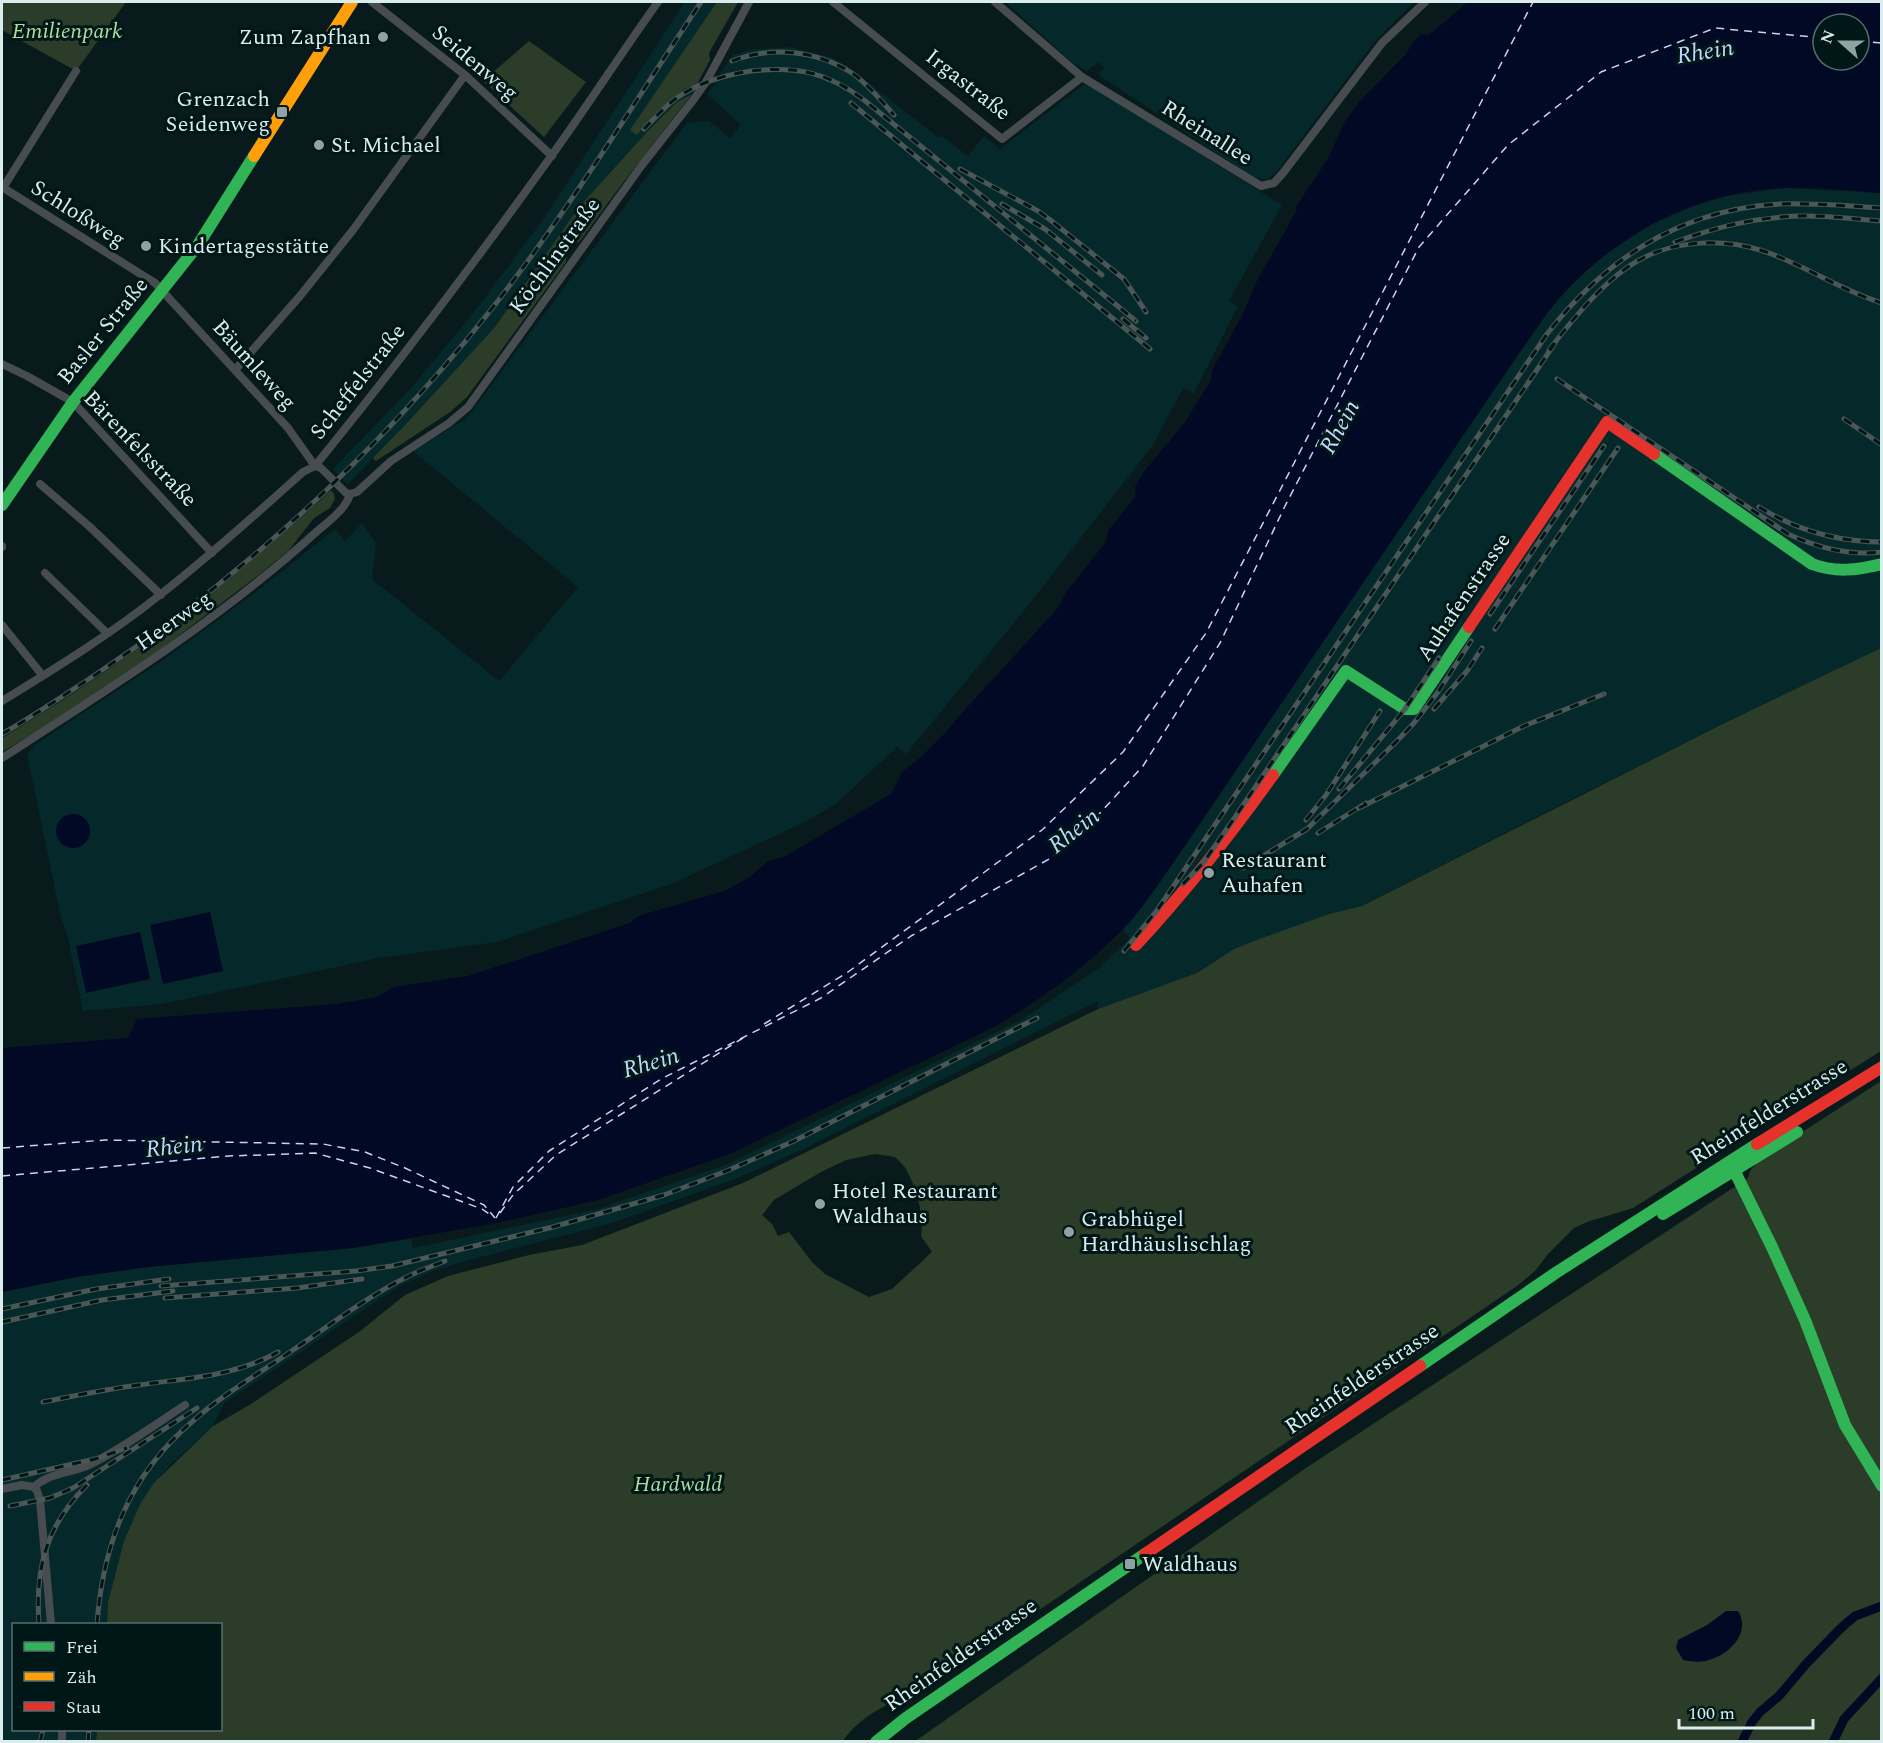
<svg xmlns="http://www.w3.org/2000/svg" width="1883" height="1743" viewBox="0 0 1883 1743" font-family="Spectral,serif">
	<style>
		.built { fill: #05292a }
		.green { fill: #2b3d28; fill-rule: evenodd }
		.water { fill: #010924; fill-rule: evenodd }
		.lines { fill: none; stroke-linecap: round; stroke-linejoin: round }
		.canal { stroke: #010924; stroke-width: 9 }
		.ferry { stroke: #c0d7fd; stroke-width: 1.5; stroke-dasharray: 8 6; stroke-linecap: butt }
		.street { stroke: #464c4f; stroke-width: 8 }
		.fast { stroke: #30b455; stroke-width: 12 }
		.slow { stroke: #ff9f0a; stroke-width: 12 }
		.jam { stroke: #e5322d; stroke-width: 12 }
		.rail-casing { stroke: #4b5656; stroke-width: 5 }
		.rail { stroke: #001718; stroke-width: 3; stroke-dasharray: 9; stroke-linecap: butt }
		.poi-dot { fill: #90a3a4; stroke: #001718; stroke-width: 2 }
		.labels { text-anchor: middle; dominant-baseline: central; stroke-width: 6; stroke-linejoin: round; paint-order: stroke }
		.park-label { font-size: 22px; font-style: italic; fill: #afdc9c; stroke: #001718 }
		.poi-label { font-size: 22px; fill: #d9eded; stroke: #001718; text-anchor: start }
		.street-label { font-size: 22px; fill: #d9eded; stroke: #001718 }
		.water-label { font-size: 24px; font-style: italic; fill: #c0d7fd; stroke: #001718 }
	</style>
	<rect width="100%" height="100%" fill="#081a1b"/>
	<path class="built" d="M685 2H738L709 53 710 60 692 94 677 102 647 132 579 207 495 327 407 424 348 484 333 469 411 388 471 316 507 268 544 218Z
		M1005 2H1414L1376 40 1277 171 1267 180 1253 177 1100 76 1099 73 1105 68 1099 62 1086 71 1072 62Z
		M791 47 832 58 847 66 939 138 942 136 968 156 984 136 1000 149 1086 83 1282 205 1229 301 1238 306 1194 393 1183 388 1153 445 1027 607 906 754 897 747 837 803 805 822 671 884 497 942 379 958 162 1004 83 1011 67 934 61 918 27 754 36 744 166 658 252 595 335 529 345 541 362 523 376 543 372 579 499 681 578 587 413 451 466 419 687 123 709 121 730 138 741 125 707 94 721 77 720 73 732 55 752 49Z
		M1785 188 1881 193V648L1594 788 1362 906 1329 914 1217 959 1197 973 1098 1009V1001L804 1149 735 1179 612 1223 469 1260 433 1271 399 1286 224 1403 213 1426 169 1466 140 1504 124 1541 108 1602 107 1624H14V1730H97L96 1741H2V1292L76 1277 148 1267 353 1248 411 1239 413 1248 598 1209 728 1164 1023 1019 1099 968 1130 938 1122 929 1160 882 1192 836 1462 435 1562 293 1601 257 1654 223 1694 206 1727 196Z"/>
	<path class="green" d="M2 2H126L76 71 2 30Z
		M717 2H738L709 53 710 60 697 84 684 89 656 113 637 135 630 130Z
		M529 41 586 82 544 137 483 81Z
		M692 94 619 188 580 241C571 246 566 251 566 262L467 397 450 412 376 461 373 458 407 423 495 327 579 207 647 132 677 102Z
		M331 490 334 494 335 499 330 508 314 518 289 550 260 574 140 665 60 718 2 752V738C120 667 230 585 331 490Z
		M1881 648V1051L1633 1208 1587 1222 1574 1228 1548 1254 1535 1271 1517 1286 924 1688C894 1701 861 1714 843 1741H96L97 1730H220V1624H107L108 1602 124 1541 140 1504 154 1483 213 1426 251 1404 359 1332 405 1295 448 1276 529 1255 582 1245 743 1183 1098 1009 1197 973 1234 949 1262 938 1329 914 1362 906 1721 725ZM875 1154 895 1157C899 1161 905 1166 907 1171 917 1189 924 1216 921 1236L932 1252 892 1289 869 1297 825 1274 812 1262 789 1232 778 1236 772 1224 762 1215 774 1200 821 1172 846 1160Z
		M1881 1081V1741L914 1742 1306 1468 1748 1178 1750 1171 1759 1160Z"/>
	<path class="water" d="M1468 2H1881V193C1850 191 1817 187 1785 188 1687 191 1602 242 1543 318L1160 882C1150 896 1140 910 1129 923 1088 965 1043 999 992 1028L730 1154 598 1200 497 1223 353 1248 148 1267 76 1277 2 1292V1048L128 1038 137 1019 337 1004 377 997 394 987 468 976 630 923 638 916 725 891 750 877 767 862 784 857 891 794 903 771 920 758 946 732 962 713 1057 609 1068 590 1106 542 1108 531 1136 496 1135 487 1145 470 1184 424 1211 380 1212 370 1242 316 1258 279 1297 210 1295 208 1328 159 1344 123 1360 101 1407 53 1411 45 1421 34 1429 35ZM1823 24H1859V60H1823Z
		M56 831a17 17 0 1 1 34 0a17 17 0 1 1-34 0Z
		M210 912 223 971 163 984 150 925Z
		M140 932 150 979 86 993 76 946Z
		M1726 1611H1738C1751 1631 1731 1653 1712 1659 1702 1663 1693 1662 1683 1660L1676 1648 1678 1640 1707 1625Z"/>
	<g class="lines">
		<path class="canal" d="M1742 1742 1752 1722 1760 1712 1779 1696 1806 1664 1841 1628 1855 1616 1882 1606
			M1833 1742 1844 1719 1882 1678"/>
		<path class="ferry" d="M1859 41 1882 43
			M764 1024 848 972 1042 830 1123 752 1206 633 1533 2
			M2 1148 105 1140 323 1144 365 1152 405 1168 484 1205 495 1218
			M2 1176 229 1156 315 1153 370 1168 482 1209 492 1216
			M500 1213 513 1195 556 1155 743 1038
			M496 1218 513 1187 549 1151 661 1079 821 998 911 936 1051 858 1090 824 1143 766 1220 643 1285 506 1419 247 1508 145 1601 72 1715 28 1823 38"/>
		<path class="street" d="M372 2 465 75 552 156
			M833 2 1002 139 1082 77
			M995 2 1082 77 1261 186 1274 183 1283 173 1382 43 1425 2
			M2 187 155 283 288 428 315 466
			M3 188 76 71
			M2 364 27 376 73 402 212 553
			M235 370 300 296 353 230 465 75
			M315 466 321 468 346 493 350 494
			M40 484 90 527 161 595
			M350 494 357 492 391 461 449 423 468 407 642 165 694 99 706 82 749 2
			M2 547V546
			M45 573 107 633
			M2 625 43 676
			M2 701C56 668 111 634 161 594 210 556 256 514 303 472L315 466C397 365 476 261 552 155 588 105 622 52 658 2
			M2 758C109 689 219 620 314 534 326 523 346 510 350 494
			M34 1487C48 1473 71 1473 89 1465 123 1448 153 1426 185 1405
			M34 1487 37 1491 40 1500 51 1624
			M2 1489 22 1485 34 1487
			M62 1730V1742"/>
		<path class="fast" d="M1654 454 1812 564C1836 573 1857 570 1882 564
			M2 505 73 402 198 245 254 156
			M1273 775 1346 671 1405 709H1414L1469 627
			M1726 1165 1737 1176 1772 1247 1805 1320 1845 1425 1882 1486
			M1663 1214 1797 1132
			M1420 1366 1557 1272 1757 1144
			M876 1742 906 1718 1145 1554"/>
		<path class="slow" d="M254 156 352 2"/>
		<path class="jam" d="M1469 627 1607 422 1654 454
			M1136 945C1186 891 1230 835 1273 775
			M1757 1144 1882 1067
			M1145 1554 1420 1366"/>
		<defs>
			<path id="rail" d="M732 61C771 46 816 50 852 73 868 84 881 101 894 115
				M851 103 1150 349
				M644 129C655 118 665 106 678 97 700 82 725 75 751 71 797 66 827 72 864 100L1136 321
				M960 169 1038 211 1049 219 1124 279 1146 312
				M1002 204 1045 229 1102 275
				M1675 242C1717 227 1752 218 1798 216 1825 215 1854 219 1882 221
				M1123 319 1146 338
				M1549 350C1573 319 1607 276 1643 258 1677 240 1724 239 1760 250 1802 263 1839 290 1882 303
				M1557 379 1788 534C1818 548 1848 556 1882 552
				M1844 419 1882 445
				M1759 507C1796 530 1838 542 1882 542
				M1490 614 1604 446
				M1495 629 1618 448
				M1434 709 1467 671 1482 648
				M2 734C32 717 60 698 89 679 239 580 374 456 486 316 565 217 631 107 701 2
				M1339 789 1405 709 1439 658
				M1359 808 1524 726 1604 694
				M1306 820 1326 795 1380 711
				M1318 833 1366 803
				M1255 861 1307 829 1396 742 1414 723 1438 692 1471 641
				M1243 868 1263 856
				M1183 884 1203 863 1231 823 1555 343
				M1124 951 1158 909 1547 334C1606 258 1682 209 1780 204 1814 203 1848 206 1882 208
				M417 1272 445 1261
				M161 1286 356 1271 392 1266 553 1227 664 1195 729 1170 794 1141 1037 1018
				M165 1298 297 1288 362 1279
				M2 1309 96 1289 169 1279
				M2 1322 102 1300 173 1291
				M43 1402C74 1396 106 1389 139 1385 187 1378 234 1377 278 1352
				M2 1480 95 1459 127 1448
				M10 1506 50 1498 73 1488 197 1408
				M39 1624C35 1568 46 1526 87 1485
				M97 1624C103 1544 129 1475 193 1421 223 1394 260 1373 293 1350 335 1322 377 1289 424 1269
				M40 1742 43 1730
				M88 1742 89 1730"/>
		</defs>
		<use href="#rail" class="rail-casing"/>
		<use href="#rail" class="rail"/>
	</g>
	<g class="poi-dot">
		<circle cx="383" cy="37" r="6"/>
		<rect x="276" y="106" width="12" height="12" rx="3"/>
		<circle cx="319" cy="145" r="6"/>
		<circle cx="146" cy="246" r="6"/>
		<circle cx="1209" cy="873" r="6"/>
		<circle cx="820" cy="1204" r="6"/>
		<circle cx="1069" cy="1232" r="6"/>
		<rect x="1124" y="1558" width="12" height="12" rx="3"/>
	</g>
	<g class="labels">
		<g class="park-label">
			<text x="67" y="31">Emilienpark</text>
			<text x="678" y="1484">Hardwald</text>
		</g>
		<g class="poi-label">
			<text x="371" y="37" text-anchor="end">Zum Zapfhan</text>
			<text x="270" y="99" text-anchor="end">Grenzach<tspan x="270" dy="25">Seidenweg</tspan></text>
			<text x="331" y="145">St. Michael</text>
			<text x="158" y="246">Kindertagesstätte</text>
			<text x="1221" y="860">Restaurant<tspan x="1221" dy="25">Auhafen</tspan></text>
			<text x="832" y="1191">Hotel Restaurant<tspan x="832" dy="25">Waldhaus</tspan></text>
			<text x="1081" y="1219">Grabhügel<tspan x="1081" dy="25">Hardhäuslischlag</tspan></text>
			<text x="1142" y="1564">Waldhaus</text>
		</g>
		<g class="street-label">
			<text transform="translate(475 63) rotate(40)">Seidenweg</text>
			<text transform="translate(968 85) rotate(38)">Irgastraße</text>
			<text transform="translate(1207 133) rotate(32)">Rheinallee</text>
			<text transform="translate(78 214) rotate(32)">Schloßweg</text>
			<text transform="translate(555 256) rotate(-54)">Köchlinstraße</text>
			<text transform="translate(103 331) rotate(-51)">Basler Straße</text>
			<text transform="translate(254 365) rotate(48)">Bäumleweg</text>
			<text transform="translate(358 382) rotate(-52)">Scheffelstraße</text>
			<text transform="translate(140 449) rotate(46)">Bärenfelsstraße</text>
			<text transform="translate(1464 597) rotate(-56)">Auhafenstrasse</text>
			<text transform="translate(174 621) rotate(-35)">Heerweg</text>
			<text transform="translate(1769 1112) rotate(-32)">Rheinfelderstrasse</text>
			<text transform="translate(1362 1379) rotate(-34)">Rheinfelderstrasse</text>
			<text transform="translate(961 1655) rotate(-35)">Rheinfelderstrasse</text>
		</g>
		<g class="water-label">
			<text transform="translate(1705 52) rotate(-9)">Rhein</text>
			<text transform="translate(1340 427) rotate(-61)">Rhein</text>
			<text transform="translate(1074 831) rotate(-38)">Rhein</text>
			<text transform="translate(651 1063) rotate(-16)">Rhein</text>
			<text transform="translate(174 1147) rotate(-6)">Rhein</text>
		</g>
	</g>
	<rect width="1883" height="1743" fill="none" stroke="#d9eded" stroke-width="6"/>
	<rect x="12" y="1623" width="210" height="108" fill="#001718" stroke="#576d6d" stroke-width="1.5"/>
	<rect x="24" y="1642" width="30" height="9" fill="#30b455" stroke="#576d6d" stroke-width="1.5"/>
	<text x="66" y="1653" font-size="18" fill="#d9eded">Frei</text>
	<rect x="24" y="1672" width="30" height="9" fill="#ff9f0a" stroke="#576d6d" stroke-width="1.5"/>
	<text x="66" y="1683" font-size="18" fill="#d9eded">Zäh</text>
	<rect x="24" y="1702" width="30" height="9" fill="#e5322d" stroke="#576d6d" stroke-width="1.5"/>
	<text x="66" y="1713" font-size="18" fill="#d9eded">Stau</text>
	<g transform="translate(1841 42) rotate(291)"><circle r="28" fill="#001718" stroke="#576d6d" stroke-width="1.5"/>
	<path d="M0-4.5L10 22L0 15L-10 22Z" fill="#90a3a4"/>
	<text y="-9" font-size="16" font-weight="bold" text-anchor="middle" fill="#d9eded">N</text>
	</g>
	<path d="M1679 1719v9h134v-9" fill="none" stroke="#d9eded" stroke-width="3"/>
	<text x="1688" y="1719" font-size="18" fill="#d9eded" stroke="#001718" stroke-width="4.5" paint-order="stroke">100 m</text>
</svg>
